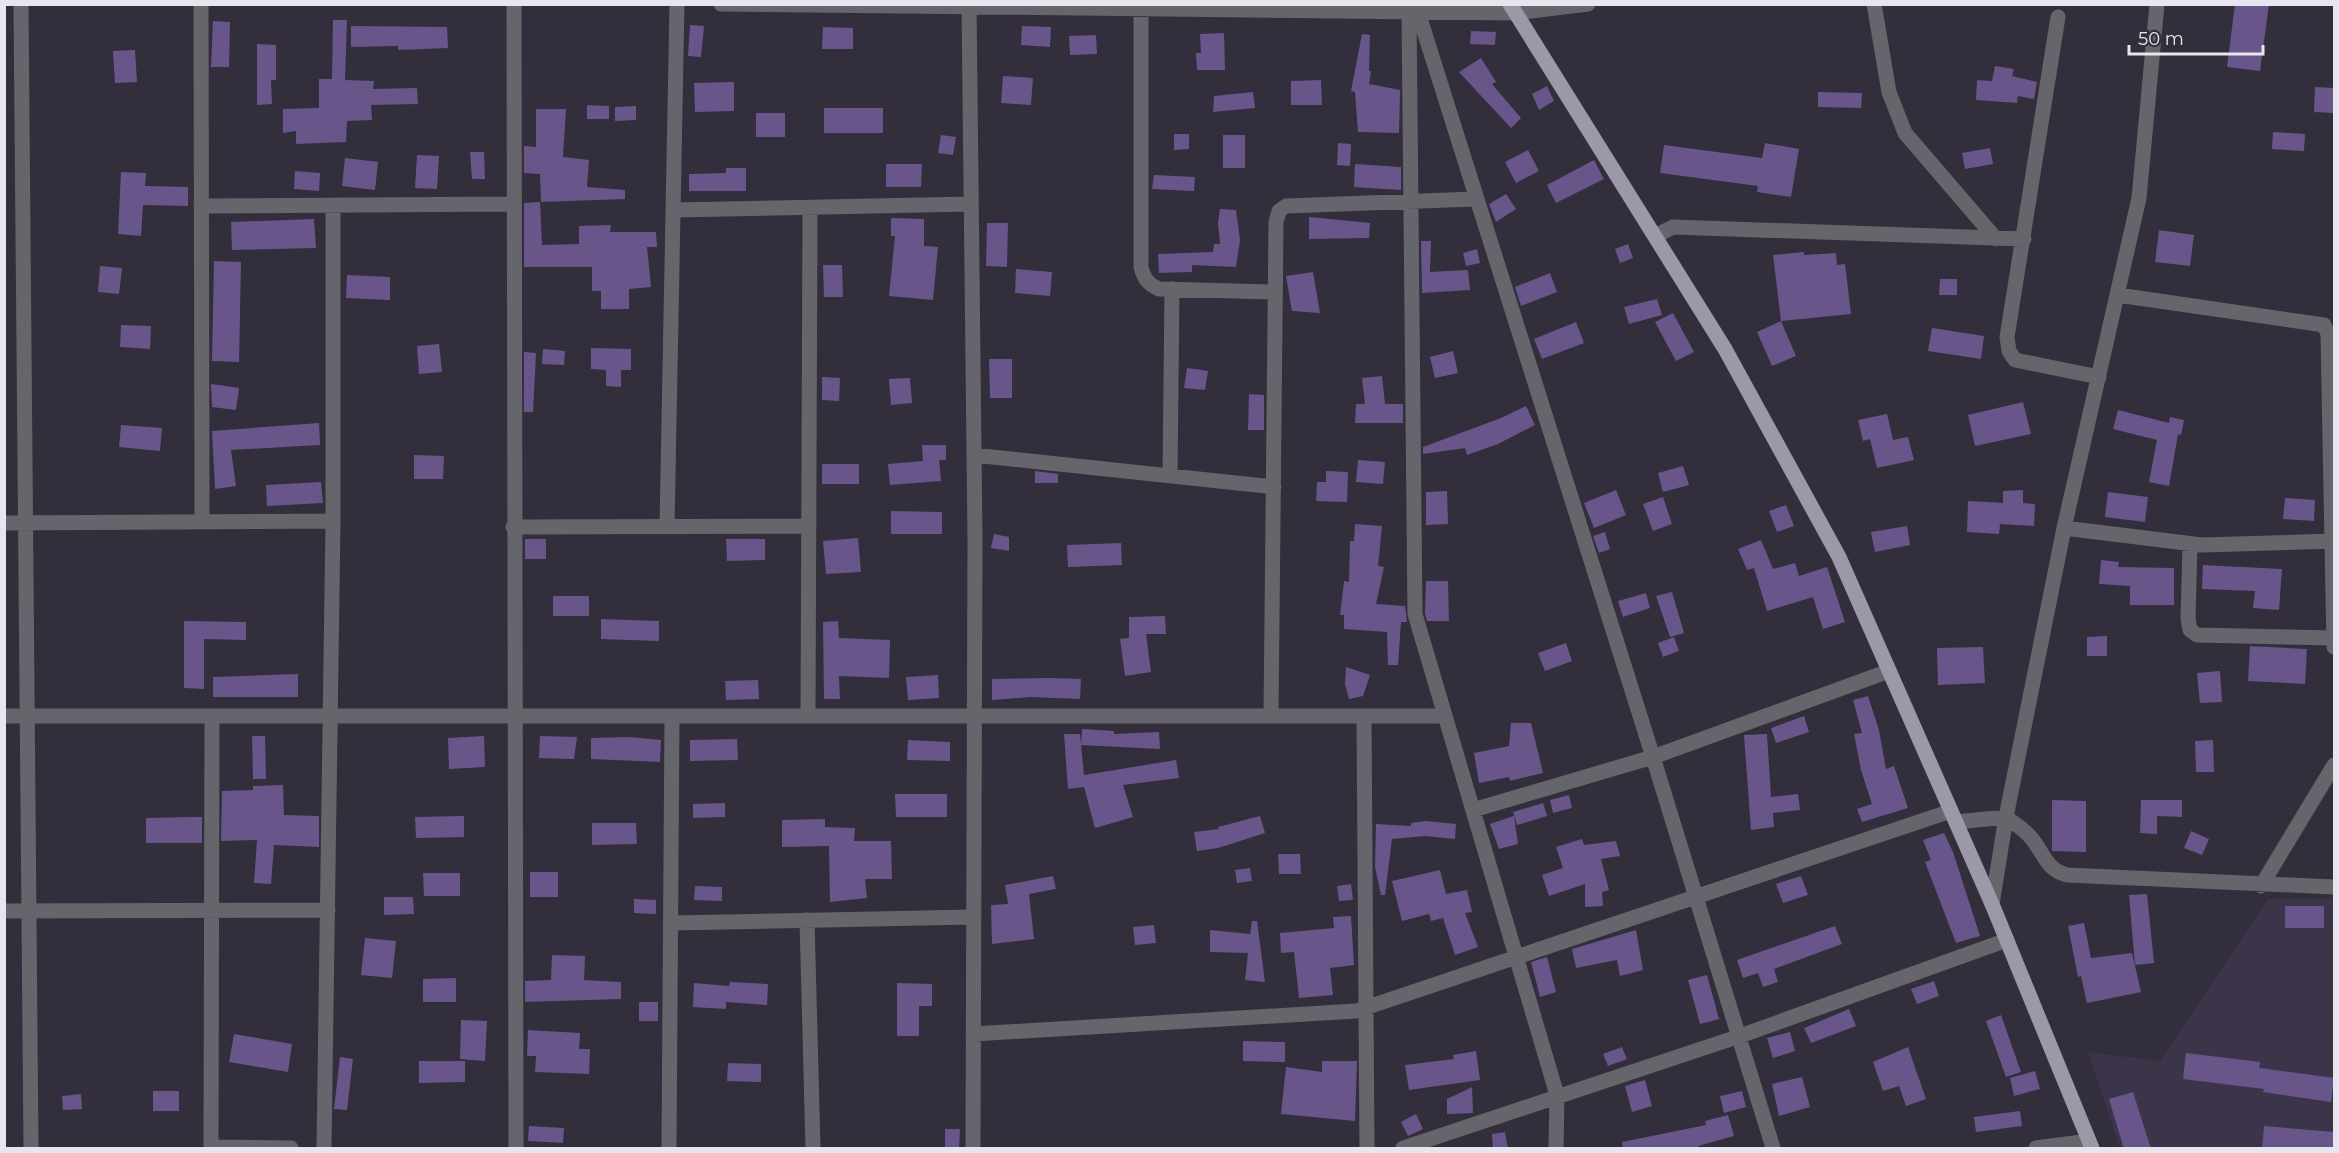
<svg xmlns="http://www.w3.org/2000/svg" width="2339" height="1153" viewBox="0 0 2339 1153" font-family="Montserrat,sans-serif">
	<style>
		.built { fill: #3c354a }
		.building { fill: #68568a }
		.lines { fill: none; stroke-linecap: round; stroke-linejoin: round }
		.minor { stroke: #67656c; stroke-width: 15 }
		.major { stroke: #9c98a7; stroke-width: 15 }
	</style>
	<rect width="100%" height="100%" fill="#322e3c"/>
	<path class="built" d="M2268 899H2334V1148H2120L2088 1052 2160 1061Z"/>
	<path class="building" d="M2235 4H2269L2260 71 2227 67Z
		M333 20H347L345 80 374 81 373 89 417 88 418 104 371 105 372 120 347 121 346 142 296 144V131L283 133V109L319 108V79H332Z
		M213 21 230 22 229 67H211Z
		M690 25 704 26 701 57 688 56Z
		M351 26 447 27 448 48 398 50V46L351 47Z
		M1022 26 1051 27 1050 47 1021 45Z
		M823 27 853 28V49H822Z
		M1471 31 1496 32 1495 45 1470 44Z
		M1224 33 1225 70H1197L1196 53H1201L1200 34Z
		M1362 34 1370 35 1369 71H1371L1369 84 1400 90 1399 133 1358 132 1355 92 1351 91Z
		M1096 35 1097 54 1070 55 1069 36Z
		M257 44 276 45V80H271L272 104 257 105Z
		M135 50 137 82 115 83 113 51Z
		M1481 58 1496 82 1492 84 1521 118 1511 128 1459 72Z
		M1995 66 2014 69 2012 76 2037 82 2034 99 2018 96 2017 103 1976 100 1977 80 1992 81Z
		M1003 76 1033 78 1031 105 1001 103Z
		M1321 80 1322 105H1291V81Z
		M734 82V111L695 112 694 83Z
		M1547 86 1554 101 1539 110 1532 94Z
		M2315 87 2334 88V113L2314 112Z
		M1253 92 1255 108 1213 112 1214 96Z
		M1818 92 1862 93 1861 108 1818 107Z
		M587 105 609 106V119H587Z
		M636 106V120L615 121V107Z
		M824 108H883V133H824Z
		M536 109H566L563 157 589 160 587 187 625 190V199L541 202 540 174 524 173V146L536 147Z
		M756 113H785V137H756Z
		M2273 132 2305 134 2304 151 2272 149Z
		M1174 134H1189V149L1174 150Z
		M941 135 956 137 953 155 938 153Z
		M1223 135H1245V168H1223Z
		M1338 143 1351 144 1350 166 1337 165Z
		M1765 143 1799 149 1791 197 1757 192 1758 186 1660 173 1664 145 1762 158Z
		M1990 148 1993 164 1965 169 1962 153Z
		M1528 150 1539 171 1516 183 1505 162Z
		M470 152H484L485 179H472Z
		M417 155 439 156 437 189 415 188Z
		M345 158 378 162 375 190 342 186Z
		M1594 160 1604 179 1556 203 1547 185Z
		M886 164H922L921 187H886Z
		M1355 164 1401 167V190L1354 187Z
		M726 168H746V191H689V174L726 173Z
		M295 171 320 173 319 191 294 189Z
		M121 172 146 173 145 186 188 187V206L143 205 141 236 118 234Z
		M1154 175 1195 177 1194 191 1152 189Z
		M1506 194 1516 209 1496 222 1489 204Z
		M540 202 542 245 579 244V226L611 225 610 232H656L657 247H647L651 287 629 289V309H601V291H592V267H524V203Z
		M1220 209 1236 210 1240 240 1236 267 1192 265V272L1159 273 1158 254 1213 252 1214 244H1220L1218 223Z
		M1309 217 1370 223 1369 238 1309 239Z
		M891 218 924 219V246L938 247 933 300 889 296 895 236H891Z
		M314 219 316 248 232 250 231 222Z
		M987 223H1008L1007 267 986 266Z
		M2159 230 2194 235 2190 266 2155 262Z
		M1421 241H1431L1430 272 1468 270 1470 290 1422 293Z
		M1628 244 1633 258 1620 263 1615 249Z
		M1477 249 1480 263 1466 266 1463 253Z
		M1804 252V255L1836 253 1837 265 1845 264 1851 314 1781 321 1773 255Z
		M214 261 241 262 239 362 212 361Z
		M823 265H842L843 297H824Z
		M100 266 122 268 119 294 98 292Z
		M1016 269 1052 272 1050 296 1015 293Z
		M1313 272 1320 313 1292 311 1286 276Z
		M1550 273 1557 292 1521 306 1515 287Z
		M347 275 390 277V300L346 298Z
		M1940 279H1957V295H1939Z
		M1657 299 1662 315 1629 324 1624 307Z
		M1673 313 1694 352 1676 361 1655 322Z
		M1781 321 1796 356 1772 366 1757 332Z
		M1576 322 1584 343 1542 359 1534 339Z
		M121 325 151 326 150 349 120 347Z
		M1932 328 1984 336 1981 359 1928 351Z
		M439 344 442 372 419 374 417 346Z
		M591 348 631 349V370H621V387L606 386V370L591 369Z
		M543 349 565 351 564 365 542 364Z
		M1453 351 1458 373 1435 378 1430 357Z
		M524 352 536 353 533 412H524Z
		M989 359H1012V398H990Z
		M1187 368 1208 371 1205 390 1184 388Z
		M1382 376 1385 404H1403V423H1355L1356 404H1365L1362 378Z
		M822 377 840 378 839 401 822 400Z
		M910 378 912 403 891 405 889 379Z
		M211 384 239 388 236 410 212 407Z
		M1249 394 1264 395V430H1248Z
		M2023 402 2031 434 1975 446 1968 415Z
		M1526 406 1535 425 1498 444 1467 455 1465 448 1423 454V447L1501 418Z
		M2118 410 2169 423 2170 417 2184 420 2181 435 2178 434 2169 486 2149 482 2157 440 2113 429Z
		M1887 414 1893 440 1908 437 1914 460 1877 468 1870 439 1863 441 1858 420Z
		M319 423 320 445 231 450 236 486 215 489 212 431Z
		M121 425 162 428 160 451 119 447Z
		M922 445H946V460H939L941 481 890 485 888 464 923 461Z
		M414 455 444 456 443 479H414Z
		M1358 460 1385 462 1383 484 1356 482Z
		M822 464H859V484H822Z
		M1683 466 1689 485 1663 492 1658 473Z
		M1035 471 1058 474V483H1035Z
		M1326 471 1348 472 1347 502 1316 501 1317 482H1326Z
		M321 482 323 503 267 506 266 485Z
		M1616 490 1626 515 1594 528 1584 503Z
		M2023 490V503L2035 504 2034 526 2000 524 1999 534 1967 532 1968 501 2003 503V491Z
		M1447 491 1448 524 1426 525V492Z
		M2108 492 2148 497 2145 522 2105 517Z
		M1663 497 1672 524 1653 531 1643 504Z
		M2285 498 2315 500 2314 521 2283 519Z
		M1786 505 1794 526 1777 532 1769 511Z
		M891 511 942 512V534H891Z
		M1355 524 1382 526 1378 566 1384 567 1376 604 1405 606 1407 622H1401L1398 665H1388L1387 632 1344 629V615H1340L1344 581 1349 582 1350 541H1354Z
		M1907 526 1910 545 1875 552 1871 532Z
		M1605 532 1610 549 1599 553 1593 536Z
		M994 534 1009 537V551L991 548Z
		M858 538 861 572 826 574 823 541Z
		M525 539H546V559H525Z
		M726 539H765V560L727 561Z
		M1761 540 1773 569 1795 563 1799 576 1827 567 1845 622 1823 629 1813 597 1767 611 1754 568 1747 570 1738 549Z
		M1121 543 1122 565 1068 567 1067 545Z
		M2101 560 2119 562 2118 567 2174 568V605H2130V586L2099 584Z
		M2203 565 2282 569 2279 610 2253 608 2255 591 2202 589Z
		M1426 581H1448L1449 621H1427L1425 613Z
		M1672 592 1684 633 1670 637 1656 596Z
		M1646 593 1650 608 1623 617 1618 601Z
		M553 596H589V616H553Z
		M1165 616 1166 634H1146L1151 672 1125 676 1120 639 1129 638V617Z
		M601 619 659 621V641L601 639Z
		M184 621 246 622V640L204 639V689L184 688Z
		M838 621 839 638 890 640 889 678 839 676 840 699H824L823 622Z
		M2107 636V656H2087V637Z
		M1674 637 1679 651 1663 657 1658 643Z
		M1566 643 1572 661 1545 671 1538 653Z
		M2250 646 2307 649 2305 684 2248 681Z
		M1983 647 1985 683 1938 685 1937 648Z
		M1346 667 1370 675 1363 696 1349 699 1345 684Z
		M2220 671 2222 702 2200 703 2197 673Z
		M298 674V697H213V677Z
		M938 675 939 698 908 700 906 677Z
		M1052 678 1081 679 1080 699 1031 697 992 700V679Z
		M758 680 759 699 726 700 725 681Z
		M1868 696 1879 730 1886 769 1894 766 1908 808 1862 822 1857 809 1872 804 1861 770 1854 734 1862 733 1853 700Z
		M1804 716 1809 732 1776 743 1771 728Z
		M1511 723H1531L1543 773 1510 781 1509 777 1479 783 1474 753 1509 746Z
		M1082 729 1114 731V734L1159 732 1160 749 1081 745Z
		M1064 734H1080L1084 775 1176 760 1179 778 1123 785 1133 817 1095 828 1084 787 1068 789Z
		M1767 734 1771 797 1798 794 1800 810 1773 813 1774 827 1751 830 1744 735Z
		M252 736H265L266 779H253Z
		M484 736 485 767 449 769 448 738Z
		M540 736 577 737 574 759 539 758Z
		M630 737 661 740 660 762 591 759V738Z
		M737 739 738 760 690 761V740Z
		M908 740 950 742V761L907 760Z
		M2213 740 2214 772H2196L2195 741Z
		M283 785 284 815 319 816V847L274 845 271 884 254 883 257 840 221 841 222 791 253 790V786Z
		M895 794H947V817H896Z
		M1569 795 1572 808 1553 813 1550 800Z
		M2052 800 2086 801V852L2052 851Z
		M2141 800H2182V817L2157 816V834L2140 833Z
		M725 803V817L693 818V804Z
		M1543 803 1547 816 1517 825 1513 812Z
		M464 816V837L416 838 415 817Z
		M1260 816 1265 833 1218 848 1197 851 1194 832 1219 829 1218 827Z
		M1514 816 1518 844 1499 849 1490 824Z
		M189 817H202V843H146V818Z
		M825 819V827L855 828 854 841H891L892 879H865L867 898 830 902 829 846 782 847V820Z
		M1426 821 1456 824 1455 839 1425 836 1392 839 1385 895H1381L1375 867 1376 824 1411 826V823Z
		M592 823H636L637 844 592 845Z
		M2191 831 2209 839 2202 855 2184 848Z
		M1944 833 1953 852 1980 936 1956 943 1925 862 1931 860 1923 840Z
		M1582 839 1584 845 1616 841 1620 856 1601 859 1609 890 1602 892 1603 906 1585 907V884L1549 896 1542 875 1563 868 1556 847Z
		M1278 854H1300L1301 874H1279Z
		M1250 868 1252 881 1237 883 1235 870Z
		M1440 870 1446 894 1467 890 1472 912 1465 913 1478 947 1455 955 1443 918 1431 921 1429 914 1402 921 1392 881Z
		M530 872H558V897H530Z
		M423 873H460V896H424Z
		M1053 876 1056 889 1029 894 1034 939 992 944 991 905 1008 904 1005 885Z
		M1801 876 1808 895 1783 903 1776 884Z
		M1351 884 1353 900 1339 901 1337 886Z
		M695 886 722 887V901L694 900Z
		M2147 894 2154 963 2135 965 2129 895Z
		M384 897H413L414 914 384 915Z
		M634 899 656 900V914L634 913Z
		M2285 906H2324V928H2285Z
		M1351 916 1354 965 1330 968 1333 995 1299 998 1294 952 1281 953 1280 933 1334 928 1333 917Z
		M1252 921H1257L1265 982 1245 980 1248 953 1210 952V930L1250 934Z
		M2084 923 2091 958 2132 953 2141 992 2087 1003 2081 976 2078 977 2068 926Z
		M1154 925 1156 943 1135 945 1133 927Z
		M1835 926 1842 944 1774 969 1778 982 1763 987 1758 973 1743 978 1737 960Z
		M1636 930 1643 970 1620 976 1617 960 1576 968 1572 949Z
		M365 938 396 941 392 978 361 975Z
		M552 955 585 956 584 980 621 982V999L525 1002V981L551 980Z
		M1547 957 1556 992 1540 997 1531 962Z
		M1707 975 1719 1019 1700 1024 1688 980Z
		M456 978V1002H423V979Z
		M1934 981 1939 996 1917 1004 1911 989Z
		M730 982 768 984 767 1005 726 1002V1009L693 1007 694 983 729 986Z
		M897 983 932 984V1006H919V1036H897Z
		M639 1002H658V1021H639Z
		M1849 1009 1856 1026 1811 1043 1804 1028Z
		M2001 1015 2021 1072 2006 1077 1986 1021Z
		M461 1020 487 1021 485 1061 460 1059Z
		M528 1030 580 1033 579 1049H590L589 1074 535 1072 536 1056H527Z
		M1790 1032 1795 1051 1773 1058 1767 1038Z
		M234 1034 292 1044 288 1072 229 1062Z
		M1243 1041 1285 1042V1062L1243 1061Z
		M1622 1047 1627 1059 1608 1066 1603 1054Z
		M1908 1047 1926 1099 1906 1106 1899 1086 1883 1091 1873 1062Z
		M1476 1051 1480 1080 1409 1090 1405 1065 1454 1059 1453 1055Z
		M2186 1053 2260 1062 2259 1068 2334 1078 2331 1102 2263 1092 2264 1089 2183 1079Z
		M340 1057 353 1059 347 1110 334 1109Z
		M419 1061H465V1082L419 1083Z
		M1322 1061H1357L1355 1121 1281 1114 1286 1067 1322 1072Z
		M728 1063 761 1064V1082L727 1081Z
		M2035 1071 2040 1089 2014 1096 2010 1078Z
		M1802 1077 1810 1107 1779 1116 1772 1084Z
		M1645 1080 1652 1106 1632 1112 1625 1086Z
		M1472 1087 1473 1113 1447 1114V1099Z
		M153 1091H179V1111H153Z
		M1742 1091 1746 1107 1724 1113 1720 1096Z
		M2133 1092 2151 1149H2124L2109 1099Z
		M81 1094 82 1109 63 1110 62 1096Z
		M2020 1111 2022 1126 1976 1132 1974 1117Z
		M1416 1114 1423 1129 1408 1136 1401 1122Z
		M1728 1115 1734 1136 1698 1146 1699 1149H1623L1622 1142 1706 1125 1705 1121Z
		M529 1126 564 1128 563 1143 528 1141Z
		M2264 1126 2334 1132V1149H2262Z
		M945 1129H960L959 1149H945Z
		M1505 1132 1508 1149H1493L1492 1134Z"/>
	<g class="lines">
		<path class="minor" d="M21 4 31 1148
			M201 4 202 522
			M514 4 516 1148
			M721 4 1515 13 1588 4
			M969 4 975 539 973 1148
			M1141 4V267C1144 279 1148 284 1159 289L1275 292
			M1874 4 1889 92 1905 133 1996 239
			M1409 12 1415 614 1557 1095 1556 1148
			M1418 12 1653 757 1773 1148
			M2058 17 2007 337 2009 351 2015 360 2099 377
			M201 206 514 204
			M673 210 971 204
			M1655 236 1673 227 2024 239
			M2118 295 2324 325 2328 334 2334 647
			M974 455 1274 487
			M1170 476 1172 289
			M4 523 333 521
			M513 527 809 526
			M667 527 677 4
			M2064 528 2202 545 2334 541
			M2190 544 2188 618 2190 630 2197 635 2334 638
			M4 716H1445
			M808 716 810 208
			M1271 716 1276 222 1279 211 1286 206 1475 199
			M1364 716 1367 1148
			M1473 810 1653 757 1889 671
			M1956 822 2006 817C2015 824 2026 830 2032 839 2045 855 2046 869 2067 875L2334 887
			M2261 886 2334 765
			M1992 904 2006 817 2064 528 2139 198 2157 4
			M4 911 328 910
			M807 920 813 1148
			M671 923 973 917
			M973 1034 1356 1011 1951 811
			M211 1147 291 1148
			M211 1148 212 716
			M324 1148 333 521V205
			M669 1148 672 716
			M1403 1148 1740 1036 2007 940
			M2036 1148 2089 1141"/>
		<path class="major" d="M1510 4 1725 349 1839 557 1992 904 2092 1148"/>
	</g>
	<rect width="2339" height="1153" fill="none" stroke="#e7e5ee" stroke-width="12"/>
	<path d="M2129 45v9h134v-9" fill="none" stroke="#e7e5ee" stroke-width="3"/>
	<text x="2138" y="45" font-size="18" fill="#e7e5ee" stroke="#322e3c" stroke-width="4.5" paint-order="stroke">50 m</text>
</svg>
